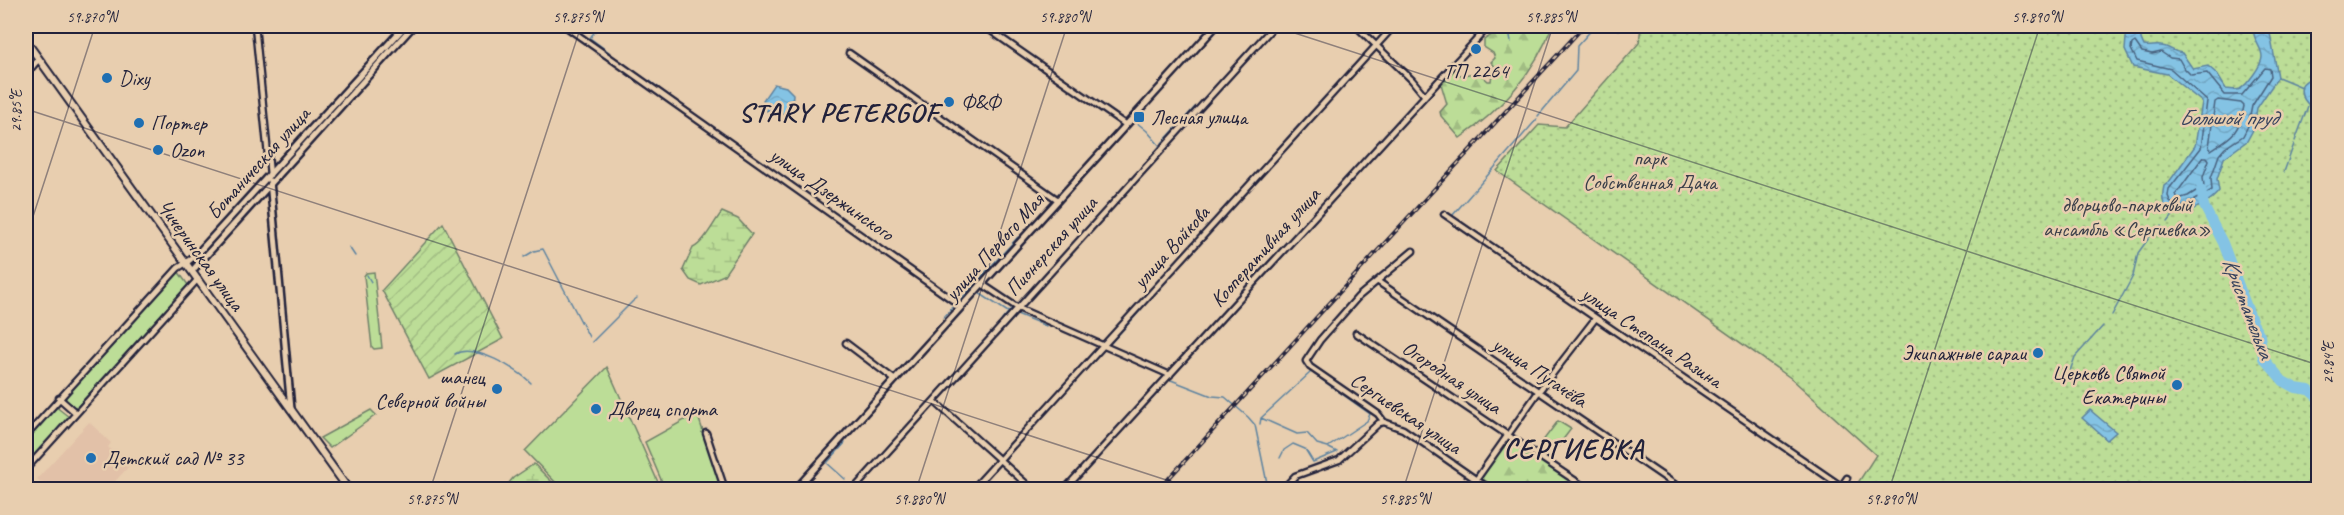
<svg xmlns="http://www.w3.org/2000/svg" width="2344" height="515" viewBox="0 0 2344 515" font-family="Caveat,sans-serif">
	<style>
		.built { fill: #e2c1a8 }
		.grass { fill: #bcdd97; stroke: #6f8069; stroke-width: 1.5 }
		.forest { fill: url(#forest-firs); stroke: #6f8069; stroke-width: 1.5 }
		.wetland { fill: url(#wetland-marsh); stroke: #6f8069; stroke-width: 1.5 }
		.park { fill: url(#park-dots); stroke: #6f8069; stroke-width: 1.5 }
		.garden { fill: url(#garden-furrows); stroke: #6f8069; stroke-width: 1.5 }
		.water { fill: url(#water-waves); stroke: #5d83a0; stroke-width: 1.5 }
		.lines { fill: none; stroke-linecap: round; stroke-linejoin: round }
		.shore { stroke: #49627f; stroke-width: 1.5 }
		.stream { stroke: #5d83a0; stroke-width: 1.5 }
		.river { stroke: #84c3e4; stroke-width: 10 }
		.minor-casing { stroke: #22223b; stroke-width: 9 }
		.tertiary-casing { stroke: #22223b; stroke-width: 10 }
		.secondary-casing { stroke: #22223b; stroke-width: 10 }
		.minor { stroke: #e8ceaf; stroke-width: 4.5 }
		.tertiary { stroke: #e8ceaf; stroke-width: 5 }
		.secondary { stroke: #e8ceaf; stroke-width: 6 }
		.rail-casing { stroke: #22223b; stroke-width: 4 }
		.rail { stroke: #e8ceaf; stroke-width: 1.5; stroke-dasharray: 4.5; stroke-linecap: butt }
		.ticks { fill: none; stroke: #22223b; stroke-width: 1.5; stroke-opacity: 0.45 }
		.poi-dot { fill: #1f6fb2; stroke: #e8ceaf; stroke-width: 2 }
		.labels { text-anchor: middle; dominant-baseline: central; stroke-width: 5; stroke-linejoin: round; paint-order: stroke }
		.poi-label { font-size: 21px; fill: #22223b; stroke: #e8ceaf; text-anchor: start }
		.park-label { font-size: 21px; fill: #393e49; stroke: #e8ceaf }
		.street-label { font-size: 21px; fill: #22223b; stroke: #e8ceaf }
		.water-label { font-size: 22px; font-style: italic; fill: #36425d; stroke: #e8ceaf }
		.district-label { font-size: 27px; font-weight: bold; letter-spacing: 1.5px; fill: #22223b; stroke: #e8ceaf }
		.neatline { fill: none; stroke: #22223b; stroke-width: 2 }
		.ticks-label { font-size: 15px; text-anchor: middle; fill: #22223b }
	</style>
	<defs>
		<pattern id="forest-firs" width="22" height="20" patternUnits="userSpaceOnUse" patternTransform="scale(1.5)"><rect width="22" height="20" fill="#bcdd97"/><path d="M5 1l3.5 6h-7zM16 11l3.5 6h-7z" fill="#a1bd83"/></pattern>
		<pattern id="wetland-marsh" width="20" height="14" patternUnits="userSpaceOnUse" patternTransform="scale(1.5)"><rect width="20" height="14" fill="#bcdd97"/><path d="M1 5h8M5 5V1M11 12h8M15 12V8" fill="none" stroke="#a1bd83"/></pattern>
		<pattern id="park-dots" width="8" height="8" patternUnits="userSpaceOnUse" patternTransform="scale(1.5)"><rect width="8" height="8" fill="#bcdd97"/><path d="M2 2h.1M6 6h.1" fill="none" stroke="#a1bd83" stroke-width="1.8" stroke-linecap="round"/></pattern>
		<pattern id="garden-furrows" width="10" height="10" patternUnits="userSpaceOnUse" patternTransform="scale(1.5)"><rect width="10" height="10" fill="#bcdd97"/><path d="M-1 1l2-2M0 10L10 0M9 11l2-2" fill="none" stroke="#a1bd83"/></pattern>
		<pattern id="water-waves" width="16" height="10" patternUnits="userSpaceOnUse" patternTransform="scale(1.5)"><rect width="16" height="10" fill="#84c3e4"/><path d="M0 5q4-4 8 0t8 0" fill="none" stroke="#72a7c4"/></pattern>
	</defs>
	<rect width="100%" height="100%" fill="#e8ceaf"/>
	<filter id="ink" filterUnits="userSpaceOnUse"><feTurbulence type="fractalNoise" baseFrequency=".0167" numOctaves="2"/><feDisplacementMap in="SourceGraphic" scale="12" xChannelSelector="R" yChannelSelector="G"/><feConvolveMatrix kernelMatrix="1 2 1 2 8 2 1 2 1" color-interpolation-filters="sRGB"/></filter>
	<g filter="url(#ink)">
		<path class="built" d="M89 422 111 443 108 447 113 452 116 449 131 464 108 489H49L37 479Z"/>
		<path class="grass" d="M178 271 188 285 78 406 74 407 66 400 65 395Z
			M374 272 382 348 374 349 372 347 364 276 366 273Z
			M607 367 661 489H562L525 451Z
			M55 406 69 417 26 465V439Z
			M371 410 376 415 330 448 320 438Z
			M697 413 722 489H665L645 442Z
			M1558 421 1571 429 1555 450 1542 442Z"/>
		<path class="forest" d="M1496 26H1552C1536 71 1500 111 1460 138L1441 116 1440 112 1447 104 1441 84 1454 70 1460 75 1479 73 1488 81H1491L1492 73H1497L1499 71 1491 62 1495 58 1493 53 1484 47V40L1490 36Z
			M1510 440 1581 487 1580 490 1498 489 1481 478 1503 445Z"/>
		<path class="wetland" d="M722 212 738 219 752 234 724 275 701 285 690 280 683 270 693 248C705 242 713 223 722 212Z
			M534 464 559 489H504L513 478Z"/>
		<path class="park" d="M1641 26H2318V489H1854L1876 455 1792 379 1497 171 1539 125 1565 127 1639 43Z"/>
		<path class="garden" d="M443 223 503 339 429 379 382 290Z"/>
		<path class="water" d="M2127 26H2142L2141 39 2144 46C2151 47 2155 45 2161 46 2169 46 2172 52 2182 53L2193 69 2208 66 2217 74 2226 89C2231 89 2236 91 2240 89 2247 85 2262 65 2262 57 2262 46 2253 43 2253 26H2266L2270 33 2278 77 2257 108 2254 128 2247 141 2224 158 2217 179 2219 191C2204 211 2154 228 2164 186L2169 182 2195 146 2202 102 2167 74 2133 67 2125 50Z
			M2318 73V109L2316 110C2308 106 2298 95 2302 85 2304 81 2314 76 2318 73Z
			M774 84 786 87 793 94 792 106 781 115 771 109 767 111 763 100Z
			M2090 410 2116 432 2107 440 2082 418Z"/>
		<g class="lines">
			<path class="shore" d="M2135 42 2142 52 2152 54 2161 52 2170 58 2179 59 2184 68 2191 75 2207 73 2225 95H2242L2265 68 2270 69 2271 76 2252 106 2248 126 2243 136 2225 148 2219 155 2211 178 2212 190 2182 207 2171 203 2168 196 2169 189 2201 148 2207 101 2171 69 2137 61 2131 49 2132 44Z
				M2218 100 2241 103 2244 106C2239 133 2233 136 2211 150L2209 147 2215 102Z
				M2203 157H2207L2209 160 2203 177 2204 186 2188 196 2178 199 2176 194Z"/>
			<path class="stream" d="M1508 26 1511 42
				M1614 26 1619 30
				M598 27 590 38 609 52
				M2278 77 2302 87
				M650 81 659 88
				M1426 90 1448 66
				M1410 108 1420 97
				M2316 110 2318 113
				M1538 116 1576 71 1577 46 1595 26
				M1136 122 1147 131 1160 146 1152 155
				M2295 141 2308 106
				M1162 143 1195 107
				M1151 165 1200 111
				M2284 172 2294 144
				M1452 216 1537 119
				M2168 222 2175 213
				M1304 223 1317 210
				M2155 231 2162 226
				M1289 241 1301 227
				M349 247 355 256
				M1282 248 1285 245
				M524 257 534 251 543 249 589 337
				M1264 267 1278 252
				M367 275 371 282
				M1254 279 1262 270
				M1248 285 1252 281
				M979 293 1008 312
				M960 300 1018 237
				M1225 311 1239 296
				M1017 314 1046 326
				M2112 315 2133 276 2138 253 2151 235
				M944 317 954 306
				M1002 320 1012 308
				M592 342 633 301 637 298
				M1109 345 1140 311
				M455 354C473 343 518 369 531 383
				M2070 371 2075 357 2103 326
				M1171 380 1212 396 1225 397 1248 417 1255 425 1267 483 1271 490
				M1260 424 1261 418 1297 434 1307 433 1317 444 1328 447 1367 421 1370 414 1311 372 1261 418
				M845 443 827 463 845 479
				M1280 458 1284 450 1293 444 1305 449 1313 462 1337 452 1329 448
				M445 483 455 490"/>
			<path class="river" d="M2201 190 2204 206 2223 243 2253 323 2260 335 2263 358 2283 381 2296 388 2309 390 2318 398"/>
			<defs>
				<path id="minor" d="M255 26 270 175
					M565 26 961 306
					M984 26 1126 125
					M1356 26 1412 80 1425 96
					M849 53 1058 200
					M26 74 39 59
					M1444 214 1841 486
					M1413 251 1358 297 1320 340 1306 361 1310 367 1378 414 1384 422 1403 429 1491 490
					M1377 281 1683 490
					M982 284 1018 308 1170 375
					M1356 333 1589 490
					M846 343 895 380
					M59 398 76 413
					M934 401 1033 490
					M706 433 725 490
					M26 436 178 268 186 263
					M26 469 198 279
					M1476 480 1539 391 1595 319
					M853 490 1274 26
					M972 490 1394 26
					M1064 490 1489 26
					M1282 490 1295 476 1339 460 1379 423 1384 422
					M1839 490 1847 478"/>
				<path id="tertiary" d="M270 181 291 409
					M186 263 198 253 405 26
					M192 271 413 26
					M795 490 1216 26"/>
				<path id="secondary" d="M26 27 27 26
					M26 41 349 490"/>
			</defs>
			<use href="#minor" class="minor-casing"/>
			<use href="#tertiary" class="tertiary-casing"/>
			<use href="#secondary" class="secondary-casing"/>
			<use href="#minor" class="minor"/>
			<use href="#tertiary" class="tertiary"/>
			<use href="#secondary" class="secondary"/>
			<defs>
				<path id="rail" d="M1158 490 1584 26"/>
			</defs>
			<use href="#rail" class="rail-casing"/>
			<use href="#rail" class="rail"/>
		</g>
	</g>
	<path class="ticks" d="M1273 26 2318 365M26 109 1197 490M26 238 95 26M430 490 581 26M916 490 1067 26M1403 490 1553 26M1889 490 2040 26"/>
	<g class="poi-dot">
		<circle cx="1476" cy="49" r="6"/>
		<circle cx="107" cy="78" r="6"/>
		<circle cx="949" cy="102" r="6"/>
		<rect x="1133" y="111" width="12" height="12" rx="3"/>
		<circle cx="139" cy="123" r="6"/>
		<circle cx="158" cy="150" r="6"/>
		<circle cx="2038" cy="353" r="6"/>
		<circle cx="2177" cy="385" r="6"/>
		<circle cx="497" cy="389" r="6"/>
		<circle cx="596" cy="409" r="6"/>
		<circle cx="91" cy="458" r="6"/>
	</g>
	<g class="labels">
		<g class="poi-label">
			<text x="1476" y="71" text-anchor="middle">ТП 2264</text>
			<text x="119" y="78">Dixy</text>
			<text x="961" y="102">Ф&amp;Ф</text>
			<text x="1151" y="117">Лесная улица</text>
			<text x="151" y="123">Портер</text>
			<text x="170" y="150">Ozon</text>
			<text x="2026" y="353" text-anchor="end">Экипажные сараи</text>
			<text x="2165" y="373" text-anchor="end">Церковь Святой<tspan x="2165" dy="24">Екатерины</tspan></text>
			<text x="485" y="377" text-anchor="end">шанец<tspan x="485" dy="24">Северной войны</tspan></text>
			<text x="608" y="409">Дворец спорта</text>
			<text x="103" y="458">Детский сад № 33</text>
		</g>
		<g class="park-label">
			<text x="1650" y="158">парк<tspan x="1650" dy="24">Собственная Дача</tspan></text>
			<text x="2127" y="205">дворцово-парковый<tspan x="2127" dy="24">ансамбль «Сергиевка»</tspan></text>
		</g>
		<g class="street-label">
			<text transform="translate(258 163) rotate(-48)">Ботаническая улица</text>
			<text transform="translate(832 194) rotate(35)">улица Дзержинского</text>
			<text transform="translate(1051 246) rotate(-48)">Пионерская улица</text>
			<text transform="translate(994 247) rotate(-48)">улица Первого Мая</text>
			<text transform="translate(1171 247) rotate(-48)">улица Войкова</text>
			<text transform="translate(1265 247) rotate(-48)">Кооперативная улица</text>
			<text transform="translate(201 255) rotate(54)">Чичеринская улица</text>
			<text transform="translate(1652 337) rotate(34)">улица Степана Разина</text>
			<text transform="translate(1540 372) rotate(34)">улица Пугачёва</text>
			<text transform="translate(1452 377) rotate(34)">Огородная улица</text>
			<text transform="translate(1406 413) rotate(34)">Сергиевская улица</text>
		</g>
		<g class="water-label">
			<text x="2228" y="118">Большой пруд</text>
			<text transform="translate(2248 308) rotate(69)">Кристателька</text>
		</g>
		<g class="district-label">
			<text x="839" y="112">STARY PETERGOF</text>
			<text x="1574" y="449">СЕРГИЕВКА</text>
		</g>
	</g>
	<rect width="2344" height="515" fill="none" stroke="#e8ceaf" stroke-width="66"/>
	<rect x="33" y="33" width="2278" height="449" class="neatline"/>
	<g class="ticks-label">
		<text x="92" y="22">59.870°N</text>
		<text x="578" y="22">59.875°N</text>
		<text x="1065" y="22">59.880°N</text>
		<text x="1551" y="22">59.885°N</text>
		<text x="2037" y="22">59.890°N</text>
		<text transform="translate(16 111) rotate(-90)" y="5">29.85°E</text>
		<text transform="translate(2328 363) rotate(-90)" y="5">29.84°E</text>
		<text x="432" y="504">59.875°N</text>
		<text x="919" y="504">59.880°N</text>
		<text x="1405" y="504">59.885°N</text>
		<text x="1891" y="504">59.890°N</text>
	</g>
</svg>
